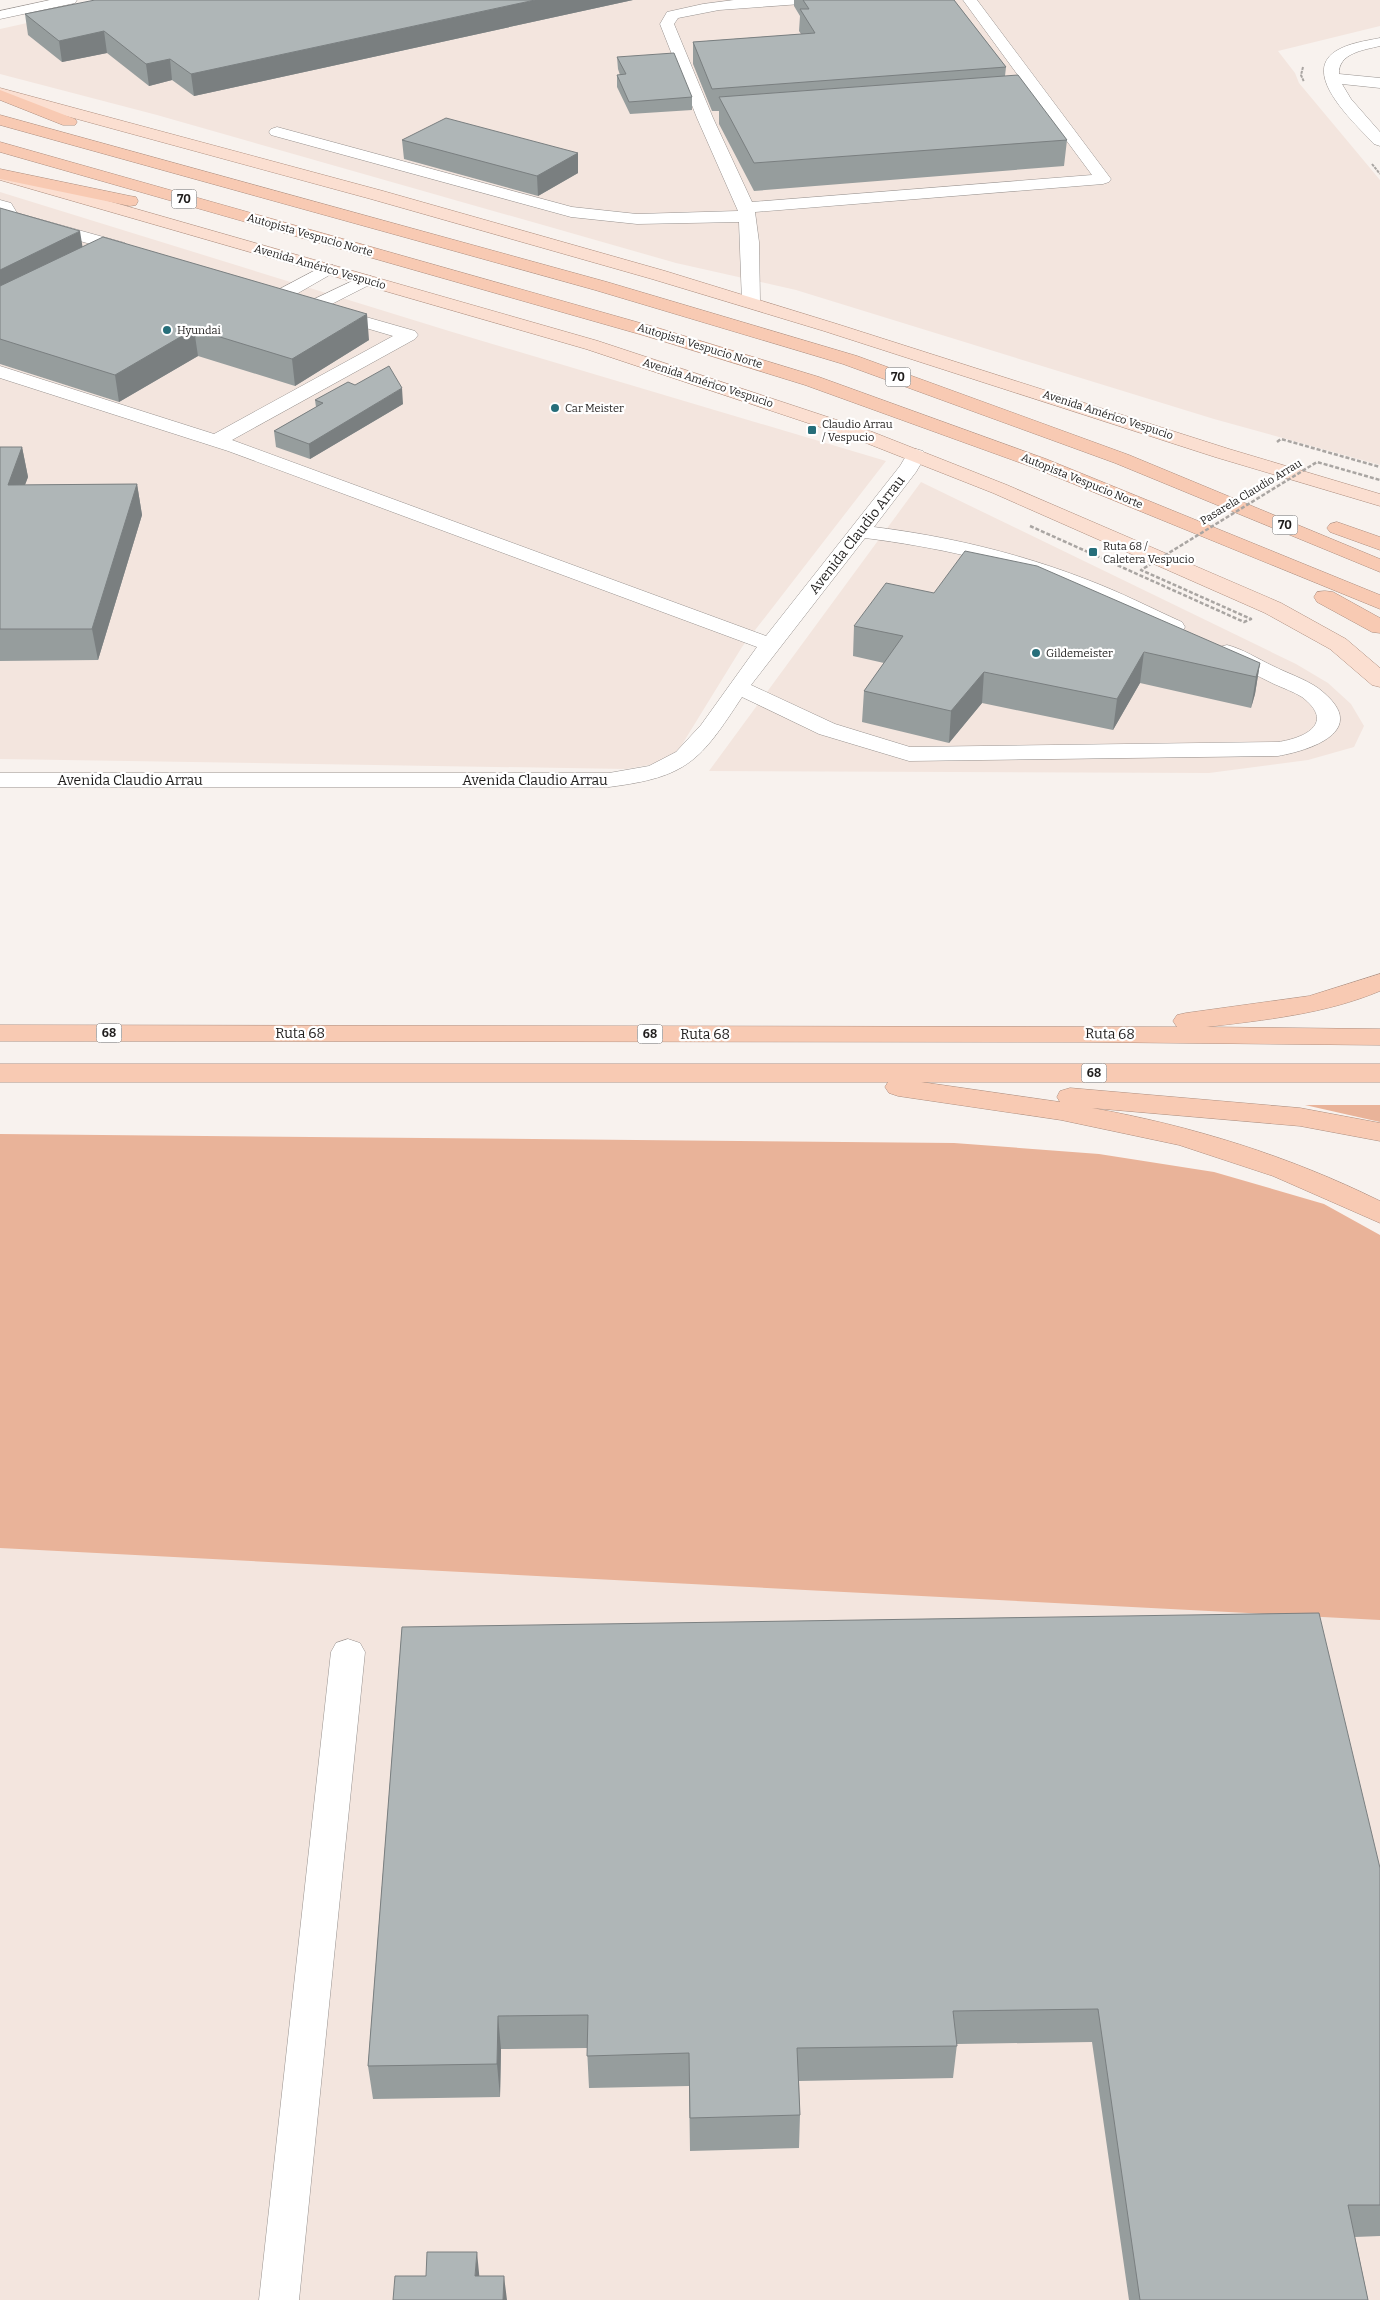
<svg xmlns="http://www.w3.org/2000/svg" width="1380" height="2300" viewBox="0 0 1380 2300" font-family="Bitter,serif">
	<style>
		.built { fill: #f3e5de }
		.green { fill: #e9b399 }
		.lines { fill: none; stroke-linecap: round; stroke-linejoin: round }
		.minor-casing { stroke: #98928f; stroke-width: 1 }
		.major-casing { stroke: #ac8d7e; stroke-width: 1 }
		.highway-casing { stroke: #ac8d7e; stroke-width: 1 }
		.path-far1 { stroke: #a9a5a2; stroke-width: 2; stroke-dasharray: 3 1; stroke-linecap: butt }
		.path { stroke: #a9a5a2; stroke-width: 2.5; stroke-dasharray: 4 2; stroke-linecap: butt }
		.minor { fill: #fff; fill-rule: evenodd }
		.major { fill: #fbdfd1; fill-rule: evenodd }
		.highway { fill: #f8cab3; fill-rule: evenodd }
		.path-bridge { stroke: #a9a5a2; stroke-width: 2.5; stroke-dasharray: 4 2; stroke-linecap: butt }
		.wall { fill: #969d9d }
		.shaded-wall { fill: #7a7f80 }
		.building { fill: #afb6b7; stroke: #7a7f80 }
		.poi-dot { fill: #266e7a; stroke: #fff; stroke-width: 2 }
		.labels { text-anchor: middle; dominant-baseline: central; stroke-width: 4.5; stroke-linejoin: round; paint-order: stroke }
		.far-street-label { font-size: 11px; fill: #1f1d1c; stroke: #fff }
		.far-poi-label { font-size: 11px; fill: #1f1d1c; stroke: #fff; text-anchor: start }
		.shield { fill: #fff; stroke: #626160; stroke-width: 1 }
		.shield-label { font-size: 12px; font-weight: bold; fill: #1f1d1c }
		.street-label { font-size: 14px; fill: #1f1d1c; stroke: #fff }
	</style>
	<rect width="100%" height="100%" fill="#f8f2ee"/>
	<path class="built" d="M131 0H1380V26L1278 51 1295 73 1299 83 1380 180V465L1214 419 796 290 676 263 157 115 0 74V29Z
		M0 192 449 331 886 461 742 647 678 751 660 763 626 769 0 759Z
		M921 482 1296 664 1328 683 1351 704 1364 726 1354 747 1308 760 1209 773 709 771Z
		M0 1514H1380V2300H0Z"/>
	<path class="green" d="M1305 1105H1380V1122Z
		M0 1134 954 1143 1099 1154 1214 1172 1324 1204 1380 1235V1620L0 1548Z"/>
	<g class="lines">
		<defs>
			<path id="minor" d="M50 0H77L75 3 0 19V11Z
				M734 0H808L801 4 719 10 678 18 674 24 713 118 752 202 1092 175 1035 98 996 102 991 100 988 97 991 94 1028 89 963 0H977L1111 179 1109 182 1103 184 755 212 759 242 760 302 757 306H745L742 302 739 222 637 224 571 217 271 135 269 132 271 129 277 127 572 207 637 214 738 211 697 118 660 24 667 12 703 4Z
				M1380 38V46C1364 50 1338 53 1339 74L1380 78V88L1342 84 1351 99 1380 132V146L1374 144C1357 125 1299 74 1336 51 1349 43 1365 41 1380 38Z
				M0 200 11 203 17 213 125 243 128 247 115 257H103L100 253 105 248 4 220 0 213Z
				M327 264 333 265 336 269 333 273 286 300H274L271 296 274 292Z
				M365 275 371 276 374 280 371 284 320 310H308L305 306 308 302Z
				M331 307 415 331 418 335 415 339 232 440 766 636 900 466 909 451 916 449 923 451 926 455 916 472 874 527C946 536 1019 553 1088 580 1120 592 1151 608 1182 622L1185 627 1182 632 1174 633 1166 632C1135 617 1105 601 1072 589 1006 562 936 547 865 538L751 685 835 724 910 747 1278 742C1305 738 1336 723 1302 697 1294 692 1283 688 1274 684 1256 675 1238 666 1219 657L1216 652 1219 647 1227 645C1243 649 1258 659 1273 666 1287 673 1305 679 1318 688 1371 728 1317 749 1278 756L909 761 819 734 742 697C700 761 688 777 609 787H0V773H609L649 766 676 752 701 725 757 647 228 451 0 378V366L214 434 393 336 325 316 322 312 325 308Z
				M348 1639 360 1643 365 1652 299 2300H259L331 1652 336 1643Z"/>
			<path id="major" d="M0 88 383 191 665 271 837 324 1229 449 1380 494V506L1215 457 824 331 652 279 371 199 0 98Z
				M0 170 598 341 870 431 1007 485 1281 603 1346 639 1380 668V687L1372 685 1330 649 1265 613 993 493 856 439 586 349 0 180Z"/>
			<path id="highway" d="M0 90 75 119 77 122 75 125H63L0 100Z
				M0 115 607 282 857 356 1129 455 1380 559V572L1115 463 843 364 595 290 0 125Z
				M0 142 658 328 819 377 1046 459 1380 595V609L1032 467 805 385 646 336 0 152Z
				M0 169 130 196 136 197 138 201 136 205 130 206 0 179Z
				M1337 522 1380 537V550L1330 532 1327 528 1330 524Z
				M1325 591 1333 592 1380 618V633L1372 632 1317 602 1314 597 1317 592Z
				M1380 974V991C1325 1014 1265 1020 1206 1027L1380 1029V1045L1084 1042 0 1041V1025L1177 1027 1173 1021 1177 1015 1186 1013 1309 996Z
				M0 1064H1380V1082H921L1060 1102 1057 1097 1060 1091 1070 1088 1300 1108 1380 1123V1141L1300 1126 1092 1108C1192 1126 1289 1156 1380 1201V1223L1273 1176 1179 1145 1061 1120 898 1096 889 1093 885 1087 888 1082H0Z"/>
		</defs>
		<use href="#minor" class="minor-casing"/>
		<use href="#major" class="major-casing"/>
		<use href="#highway" class="highway-casing"/>
		<path class="path-far1" d="M1303 67 1301 75 1304 82
			M1372 164 1380 174"/>
		<path class="path" d="M1277 442 1281 439 1380 467"/>
		<use href="#minor" class="minor"/>
		<use href="#major" class="major"/>
		<use href="#highway" class="highway"/>
		<path class="path-bridge" d="M1030 526 1244 622 1251 619 1141 570 1317 462 1380 480"/>
	</g>
	<path class="wall" d="M633 0 194 96 172 80 149 86 107 53 62 62 28 35 25 14Z
		M794 0H954L1006 67 1005 76 1067 140 1064 166 754 191 719 124V111H712L693 64V42L801 34 799 31 800 16 794 6Z
		M617 57 692 97V110L630 114 617 87V75H620L618 69Z
		M402 140 578 153V173L538 196 404 159Z
		M0 208 82 247 369 340 295 386 198 356 119 402 0 364Z
		M315 400 403 404 310 459 276 447 274 431 316 407Z
		M0 447H22L28 477 25 485 137 484 142 515 98 660 0 661Z
		M854 626 1260 663 1255 694 1251 708 1140 683 1113 730 982 703 949 743 862 722 864 691 884 663 853 656Z
		M402 1627 1380 1868V2236L1355 2237 1368 2300H1129L1092 2042 957 2044 953 2078 799 2081 800 2115 799 2148 690 2151 689 2086 589 2088 587 2048 501 2049 500 2097 373 2099 368 2066Z"/>
	<path class="shaded-wall" d="M535 0H633L194 96 191 74Z
		M104 31 107 53 62 62 59 41Z
		M170 59 172 80 149 86 146 64Z
		M578 153V173L538 196 537 176Z
		M80 231 84 256 0 299V270Z
		M367 314 369 340 295 386 292 359Z
		M194 329 198 356 119 402 115 375Z
		M402 388 403 404 310 459 309 444Z
		M22 447 28 477 13 515 8 485Z
		M137 484 142 515 98 660 92 629Z
		M1144 652 1140 683 1113 730 1117 699Z
		M1260 663 1255 694 1251 708 1256 677Z
		M984 672 982 703 949 743 951 711Z
		M498 2016 501 2049 500 2097 497 2064Z
		M477 2252 480 2283 475 2276Z
		M504 2276 507 2300H503Z"/>
	<path class="building" d="M95 0H535L191 74 170 59 146 64 104 31 59 41 25 14Z
		M803 0H954L1006 67 712 89 693 42 815 33 800 9H809Z
		M674 53 692 97 629 102 617 75 626 74 617 57Z
		M1018 75 1067 140 754 163 719 97Z
		M446 118 578 153 537 176 402 140Z
		M0 208 80 231 0 270Z
		M103 237 367 314 292 359 194 329 115 375 0 339V286Z
		M389 366 402 388 309 444 274 431 323 403 315 400 348 382 355 385Z
		M0 447H22L8 485 137 484 92 629H0Z
		M965 551 1037 566 1260 663 1256 677 1144 652 1117 699 984 672 951 711 864 691 903 636 854 626 886 583 934 593Z
		M1319 1613 1380 1868V2205H1348L1368 2300H1140L1098 2009 953 2011 957 2046 797 2048 800 2115 690 2118 689 2053 587 2056 588 2015 498 2016 497 2064 368 2066 402 1627Z
		M427 2252H477L475 2276H504L503 2300H393L395 2276H426Z"/>
	<g class="poi-dot">
		<circle cx="167" cy="330" r="5"/>
		<circle cx="555" cy="408" r="5"/>
		<rect x="807" y="425" width="10" height="10" rx="2.5"/>
		<rect x="1088" y="547" width="10" height="10" rx="2.5"/>
		<circle cx="1036" cy="653" r="5"/>
	</g>
	<g class="labels">
		<g class="far-street-label">
			<text transform="translate(310 235) rotate(16)">Autopista Vespucio Norte</text>
			<text transform="translate(320 267) rotate(16)">Avenida Américo Vespucio</text>
			<text transform="translate(700 346) rotate(17)">Autopista Vespucio Norte</text>
			<text transform="translate(708 383) rotate(18)">Avenida Américo Vespucio</text>
			<text transform="translate(1108 415) rotate(18)">Avenida Américo Vespucio</text>
			<text transform="translate(1082 481) rotate(22)">Autopista Vespucio Norte</text>
			<text transform="translate(1251 492) rotate(-31)">Pasarela Claudio Arrau</text>
		</g>
		<g class="far-poi-label">
			<text x="177" y="330">Hyundai</text>
			<text x="565" y="408">Car Meister</text>
			<text x="822" y="424">Claudio Arrau<tspan x="822" dy="13">/ Vespucio</tspan></text>
			<text x="1103" y="546">Ruta 68 /<tspan x="1103" dy="13">Caletera Vespucio</tspan></text>
			<text x="1046" y="653">Gildemeister</text>
		</g>
		<g class="shield">
			<rect x="171.5" y="189.5" width="25" height="19" rx="4"/>
			<rect x="885.5" y="367.5" width="25" height="19" rx="4"/>
			<rect x="1272.5" y="515.5" width="25" height="19" rx="4"/>
			<rect x="96.5" y="1023.5" width="25" height="19" rx="4"/>
			<rect x="637.5" y="1024.5" width="25" height="19" rx="4"/>
			<rect x="1081.5" y="1063.5" width="25" height="19" rx="4"/>
		</g>
		<g class="shield-label">
			<text x="184" y="199">70</text>
			<text x="898" y="377">70</text>
			<text x="1285" y="525">70</text>
			<text x="109" y="1033">68</text>
			<text x="650" y="1034">68</text>
			<text x="1094" y="1073">68</text>
		</g>
		<g class="street-label">
			<text transform="translate(857 535) rotate(-52)">Avenida Claudio Arrau</text>
			<text x="130" y="780">Avenida Claudio Arrau</text>
			<text x="535" y="780">Avenida Claudio Arrau</text>
			<text x="300" y="1033">Ruta 68</text>
			<text x="705" y="1034">Ruta 68</text>
			<text transform="translate(1110 1034) rotate(1)">Ruta 68</text>
		</g>
	</g>
</svg>
